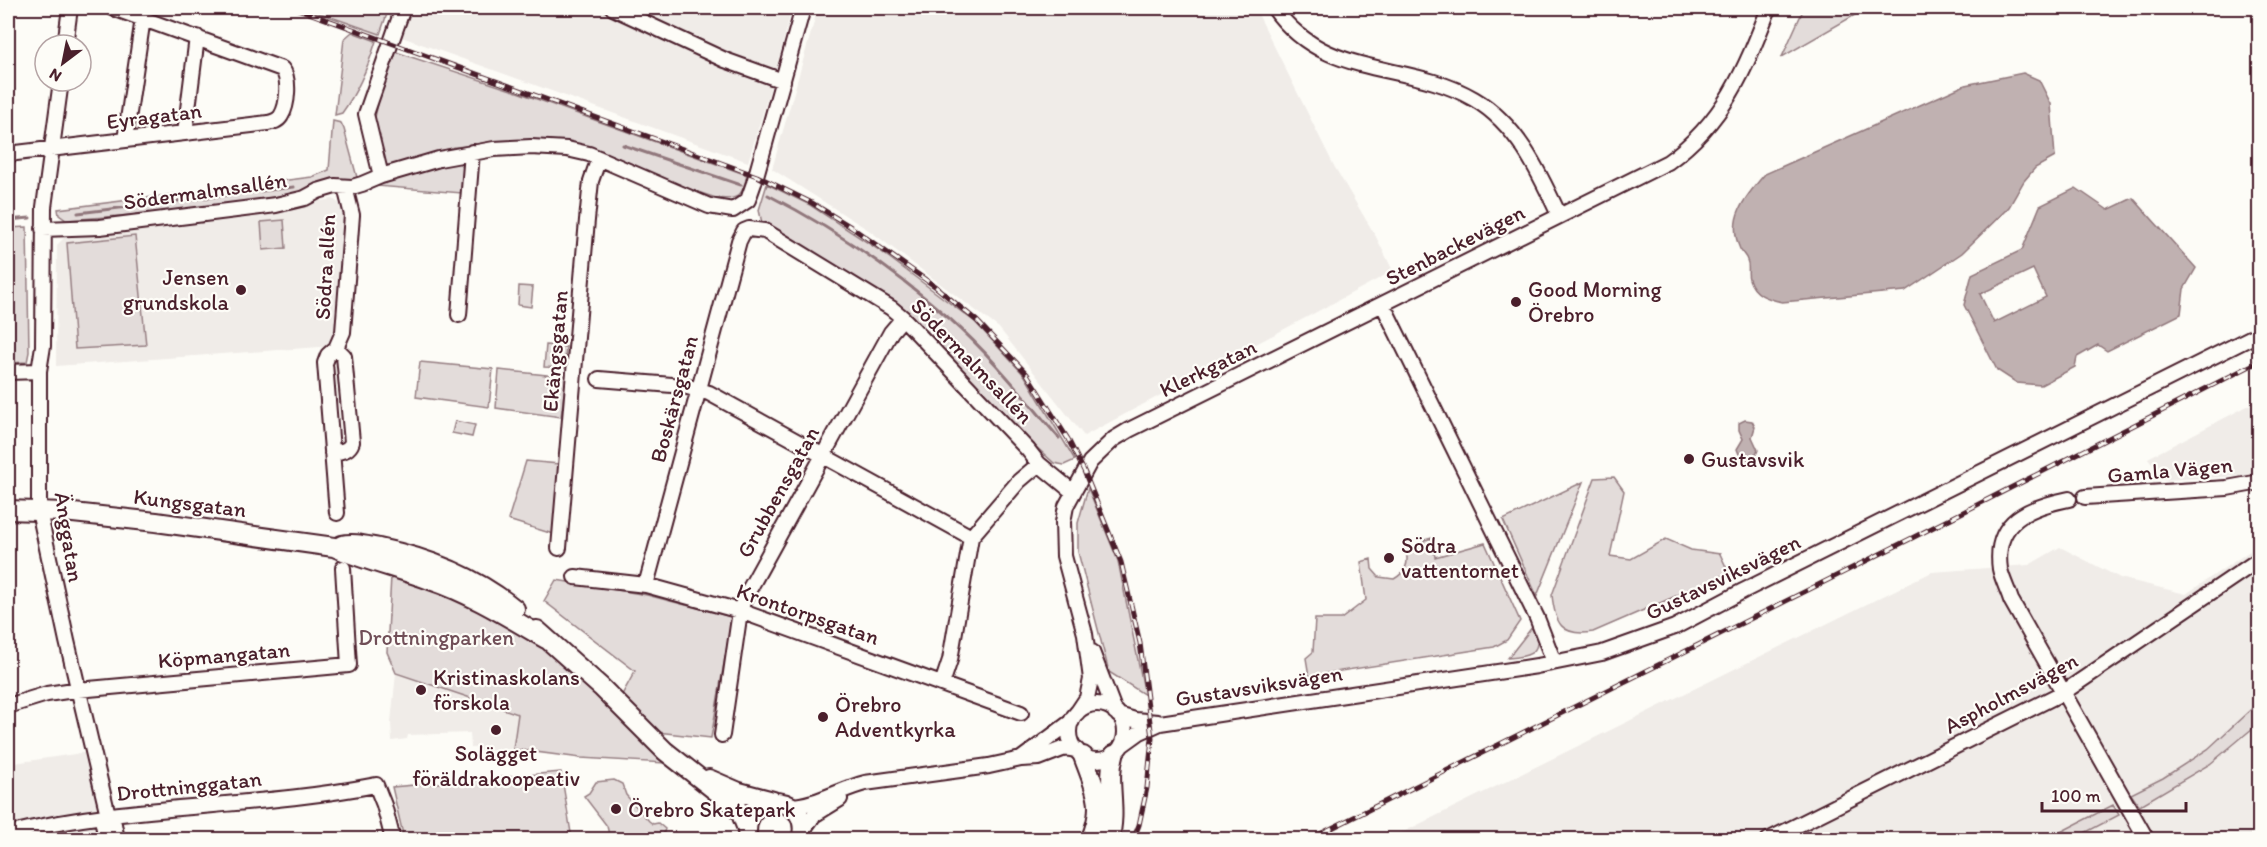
<svg xmlns="http://www.w3.org/2000/svg" width="2267" height="847" viewBox="0 0 2267 847" font-family="Itim,sans-serif">
	<style>
		.built { fill: #f0ece8 }
		.green { fill: #e3dcda; stroke: #967e82; stroke-width: 1.5 }
		.water { fill: #c0b1b1; stroke: #91777b; stroke-width: 1.5; fill-rule: evenodd }
		.lines { fill: none; stroke-linecap: round; stroke-linejoin: round }
		.stream { stroke: #91777b; stroke-width: 3 }
		.minor-casing { stroke: #4a1f2b; stroke-width: 18 }
		.major-casing { stroke: #4a1f2b; stroke-width: 22 }
		.minor { stroke: #fdfcf7; stroke-width: 14 }
		.major { stroke: #fdfcf7; stroke-width: 18 }
		.rail-casing { stroke: #4a1f2b; stroke-width: 5 }
		.rail { stroke: #fdfcf7; stroke-width: 3; stroke-dasharray: 9; stroke-linecap: butt }
		.poi-dot { fill: #4a1f2b; stroke: #fdfcf7; stroke-width: 2 }
		.labels { text-anchor: middle; dominant-baseline: central; stroke-width: 4.5; stroke-linejoin: round; paint-order: stroke }
		.street-label { font-size: 22px; fill: #4a1f2b; stroke: #fdfcf7 }
		.poi-label { font-size: 22px; fill: #4a1f2b; stroke: #fdfcf7; text-anchor: start }
		.park-label { font-size: 22px; fill: #704e57; stroke: #fdfcf7 }
	</style>
	<rect width="100%" height="100%" fill="#fdfcf7"/>
	<filter id="ink" filterUnits="userSpaceOnUse"><feTurbulence type="fractalNoise" baseFrequency=".0167" numOctaves="2"/><feDisplacementMap in="SourceGraphic" scale="12" xChannelSelector="R" yChannelSelector="G"/><feConvolveMatrix kernelMatrix="1 2 1 2 8 2 1 2 1" color-interpolation-filters="sRGB"/></filter>
	<g filter="url(#ink)">
		<path class="built" d="M410 8H792L777 66 748 162 399 36Z
			M818 8H1255L1334 166 1375 235 1393 271 1084 436 999 328 870 231 772 169Z
			M333 199 344 207 339 335 334 346 56 366 57 245 65 237Z
			M2259 400V475L2163 480 2148 458Z
			M2259 535V839L1387 840 1932 572 2029 565 2060 547 2120 578 2186 594 2253 549Z
			M396 673 519 714 513 749 479 751 478 748H471L470 733 408 735 407 739 392 741 391 722Z
			M88 752 102 839 8 840V764Z"/>
		<path class="green" d="M305 8H389L380 34Z
			M1804 8H1867L1782 57Z
			M352 32 376 41C368 67 358 91 342 113L335 115 344 39Z
			M396 52 520 93 747 175C743 196 738 201 716 198L616 165 590 147 547 140 455 147 383 168 373 126 382 86Z
			M333 121 341 123 344 129 358 181C262 202 164 214 66 220L59 215 58 209 312 177 329 170Z
			M458 162 464 168 462 193 376 186 379 183Z
			M767 184 810 205 879 250 975 322 1025 376 1075 460 1064 465 1054 463 1015 428 908 313 762 223 759 210Z
			M284 220 286 248 263 250 261 222Z
			M27 227 29 352 27 362 8 363V228Z
			M135 236 146 345 75 349 67 243Z
			M519 286 533 287 531 307 518 305Z
			M546 345 566 347 564 368 544 367Z
			M420 362 493 369 489 407 416 397Z
			M499 370 566 377 561 417 496 408Z
			M455 421 475 425 472 437 452 433Z
			M526 461 559 464 553 534 508 520Z
			M1614 477 1624 491 1610 556 1631 559 1666 539 1691 550 1720 554 1729 573 1593 632C1561 637 1555 623 1552 595L1595 478Z
			M1583 482 1537 596 1503 520Z
			M1088 488 1118 561 1145 695 1109 672 1078 552V523Z
			M1432 538 1435 557 1485 543 1520 621 1507 640 1494 647 1309 676 1306 658 1313 652 1315 619H1341L1366 600 1361 562 1371 559 1372 569 1379 577 1394 579C1406 572 1409 564 1406 550L1424 548V540Z
			M391 576 455 593 521 630 575 672 664 763 581 758 513 749 518 714 396 673 387 652Z
			M556 580 647 595 732 617 711 738 657 732 622 695 635 671 544 601Z
			M1533 626C1545 652 1530 657 1508 658Z
			M2259 702V723L2210 764 2139 806 2131 794 2163 778 2208 749Z
			M561 772 572 839H404L392 787Z
			M614 780 622 784 626 795 649 821 653 824 658 823 665 829 663 835 665 839H610L607 826 584 796 589 793 596 782Z
			M2113 805 2119 815 2073 839H2047Z"/>
		<path class="water" d="M2023 73 2039 80 2051 104 2055 157 2035 168 2024 181 2009 207 1962 253 1905 291 1782 302C1768 299 1754 295 1749 279 1747 273 1750 266 1747 260 1746 256 1742 253 1740 249 1726 218 1746 196 1765 174L1965 85Z
			M2076 188 2108 210 2133 198 2196 268 2184 289 2181 314 2107 351 2098 345 2077 357 2075 367 2041 385 2017 383 1997 370 1964 305 1972 274 2022 250 2040 206ZM2033 269 2046 297 1994 323 1980 294Z
			M1745 420 1752 421 1755 427 1752 437 1758 450C1755 459 1750 461 1741 459L1737 449 1743 439 1739 430V423Z"/>
		<g class="lines">
			<path class="stream" d="M623 145 741 185
				M768 195C833 228 895 271 950 319 991 355 1024 397 1059 438
				M78 213 294 187
				M8 220 30 218"/>
			<defs>
				<path id="minor" d="M613 8 725 60 783 81
					M1274 8C1325 81 1408 60 1474 99 1517 124 1539 172 1559 215
					M65 45 70 8
					M61 81 44 207 43 346 39 371V511L67 641 108 815 114 824 117 840
					M185 133 197 37
					M125 140 143 18
					M8 154 268 123C273 122 278 121 281 116 288 105 290 78 282 69L113 8
					M381 176 366 114 403 8
					M43 229 100 227 276 205 305 198 318 191 335 186 352 187 362 184 381 176 439 159 494 149 531 147 567 149 589 154 709 206 733 210 748 200 754 183 803 8
					M749 229 765 231 891 308 903 318 1028 450 1039 464 1073 492
					M1383 305 1537 618 1554 662
					M459 315 472 152
					M8 372 39 371
					M599 379 684 386 709 393 971 537
					M332 453C342 451 349 451 352 442L344 356 336 348
					M2085 497 2227 488 2260 482
					M2069 499C2030 507 1993 520 2000 569 2002 579 2008 590 2011 600L2147 840
					M337 513 325 363 328 355 336 348 343 332 352 215 345 187
					M559 548 587 220 591 181 599 158
					M575 577 646 585 740 611 1021 713
					M646 585 739 241 744 231 749 229
					M1092 652 1115 712
					M942 684 950 660 971 537 1019 481 1039 464
					M1069 732a28 28 0 1 1 56 0a28 28 0 1 1-56 0Z
					M8 706 47 694 67 691 349 665 343 568
					M1077 713 1087 698 1091 679 1085 634 1064 556 1063 522 1066 506 1090 462 1114 439 1129 430 1668 162C1724 122 1745 70 1769 8
					M1118 715 1135 720 1158 722
					M722 735 740 611 744 599 891 332 903 318
					M1122 745 1140 732 1160 723 1537 666 1602 653 1675 627 1743 591 2260 333
					M1021 759 1072 721
					M790 806C814 806 841 789 865 783L989 766 1021 759 1039 758 1065 748 1077 750
					M803 830 814 815 840 799
					M8 834C128 803 254 809 376 785L384 805 393 840
					M106 840 103 824 108 815
					M1768 840 2064 692 2260 559"/>
				<path id="major" d="M8 510 64 512 156 522 334 547C365 561 398 568 430 580 472 594 508 617 546 639
					M342 545C354 542 367 546 379 548 428 558 476 577 515 609
					M537 630 601 687 665 751 735 806 741 814 747 829
					M1083 756C1095 789 1106 805 1090 840
					M709 779 739 792 773 801
					M747 832C747 787 814 795 801 840
					M1109 840C1118 809 1106 782 1114 755"/>
			</defs>
			<use href="#minor" class="minor-casing"/>
			<use href="#major" class="major-casing"/>
			<use href="#minor" class="minor"/>
			<use href="#major" class="major"/>
			<defs>
				<path id="rail" d="M295 8 757 176 812 203 851 227 936 287 977 321 1027 374 1068 439 1084 471 1121 562 1140 643 1152 738 1147 788 1139 825 1133 840
					M1308 840 1914 537 2260 361"/>
			</defs>
			<use href="#rail" class="rail-casing"/>
			<use href="#rail" class="rail"/>
		</g>
	</g>
	<g class="poi-dot">
		<circle cx="241" cy="290" r="6"/>
		<circle cx="1516" cy="302" r="6"/>
		<circle cx="1689" cy="459" r="6"/>
		<circle cx="1389" cy="558" r="6"/>
		<circle cx="421" cy="690" r="6"/>
		<circle cx="823" cy="717" r="6"/>
		<circle cx="496" cy="730" r="6"/>
		<circle cx="616" cy="809" r="6"/>
	</g>
	<g class="labels">
		<g class="street-label">
			<text transform="translate(154 116) rotate(-7)">Eyragatan</text>
			<text transform="translate(205 191) rotate(-8)">Södermalmsallén</text>
			<text transform="translate(1455 245) rotate(-27)">Stenbackevägen</text>
			<text transform="translate(325 267) rotate(-87)">Södra allén</text>
			<text transform="translate(555 351) rotate(-85)">Ekängsgatan</text>
			<text transform="translate(972 361) rotate(46)">Södermalmsallén</text>
			<text transform="translate(1208 368) rotate(-26)">Klerkgatan</text>
			<text transform="translate(674 399) rotate(-75)">Boskärsgatan</text>
			<text transform="translate(2170 470) rotate(-5)">Gamla Vägen</text>
			<text transform="translate(778 492) rotate(-61)">Grubbensgatan</text>
			<text transform="translate(190 503) rotate(7)">Kungsgatan</text>
			<text transform="translate(69 537) rotate(81)">Änggatan</text>
			<text transform="translate(1723 577) rotate(-26)">Gustavsviksvägen</text>
			<text transform="translate(808 614) rotate(19)">Krontorpsgatan</text>
			<text transform="translate(224 655) rotate(-5)">Köpmangatan</text>
			<text transform="translate(1259 686) rotate(-9)">Gustavsviksvägen</text>
			<text transform="translate(2011 693) rotate(-28)">Aspholmsvägen</text>
			<text transform="translate(189 786) rotate(-6)">Drottninggatan</text>
		</g>
		<g class="poi-label">
			<text x="229" y="277" text-anchor="end">Jensen<tspan x="229" dy="25">grundskola</tspan></text>
			<text x="1528" y="289">Good Morning<tspan x="1528" dy="25">Örebro</tspan></text>
			<text x="1701" y="459">Gustavsvik</text>
			<text x="1401" y="545">Södra<tspan x="1401" dy="25">vattentornet</tspan></text>
			<text x="433" y="677">Kristinaskolans<tspan x="433" dy="25">förskola</tspan></text>
			<text x="835" y="704">Örebro<tspan x="835" dy="25">Adventkyrka</tspan></text>
			<text x="496" y="753" text-anchor="middle">Solägget<tspan x="496" dy="25">föräldrakoopeativ</tspan></text>
			<text x="628" y="809">Örebro Skatepark</text>
		</g>
		<g class="park-label">
			<text x="436" y="637">Drottningparken</text>
		</g>
	</g>
	<rect width="2267" height="847" fill="none" stroke="#fdfcf7" stroke-width="30"/>
	<rect x="15" y="15" width="2237" height="817" fill="none" stroke="#4a1f2b" stroke-width="2" filter="url(#ink)"/>
	<g transform="translate(63 63) rotate(212)"><circle r="28" fill="#fdfcf7" stroke="#b5a4a5" stroke-width="1.5"/>
	<path d="M0-4.5L10 22L0 15L-10 22Z" fill="#4a1f2b"/>
	<text y="-9" font-size="16" font-weight="bold" text-anchor="middle" fill="#4a1f2b">N</text>
	</g>
	<path d="M2042 802v9h144v-9" fill="none" stroke="#4a1f2b" stroke-width="3"/>
	<text x="2051" y="802" font-size="18" fill="#4a1f2b" stroke="#fdfcf7" stroke-width="4.5" paint-order="stroke">100 m</text>
</svg>
